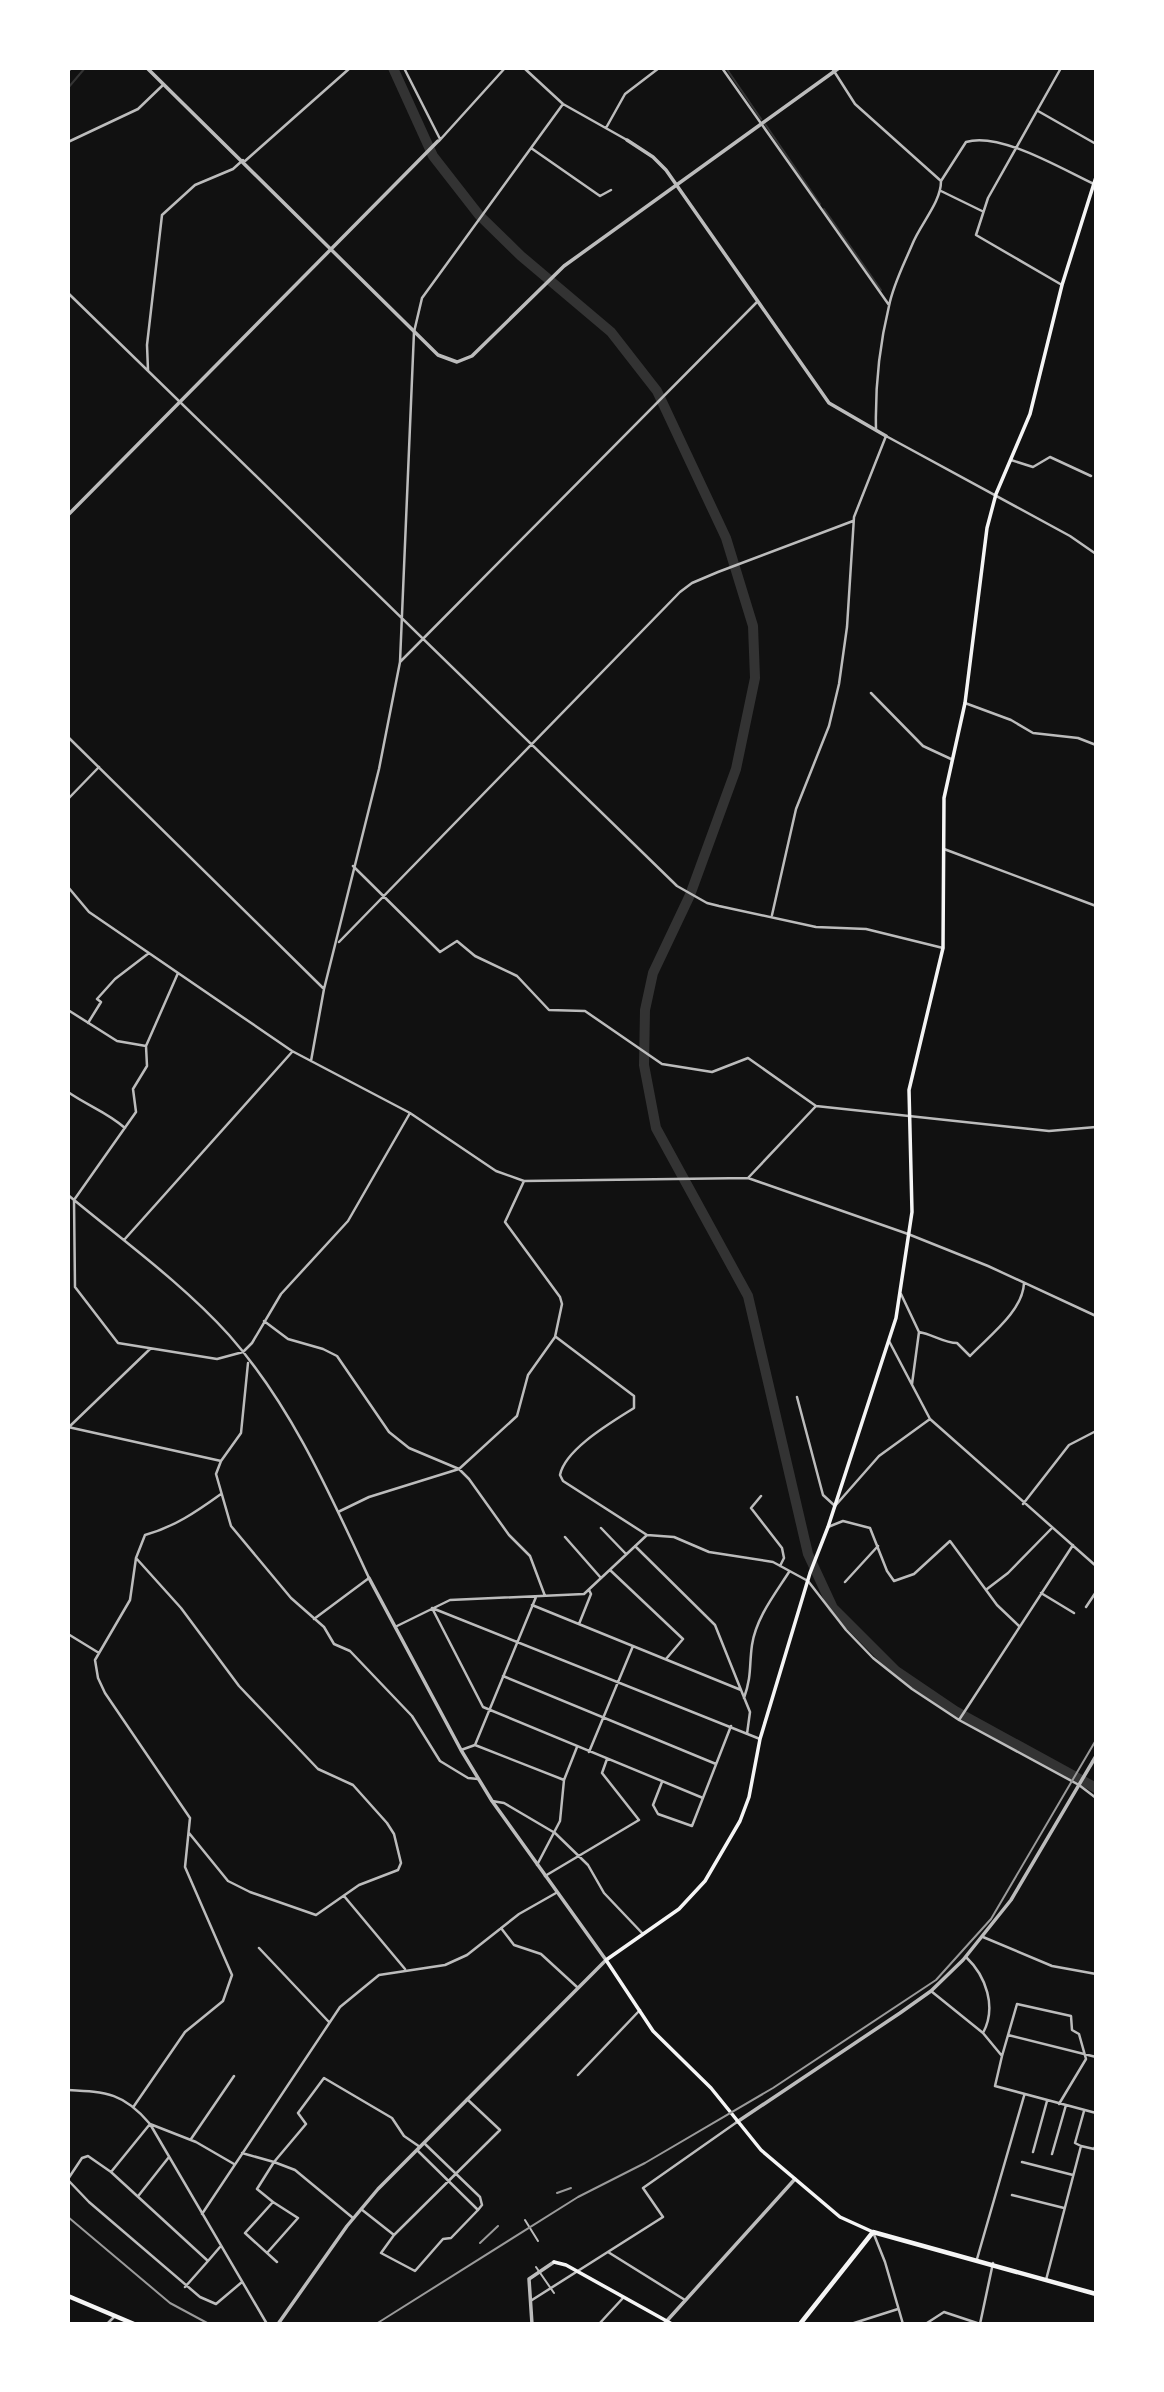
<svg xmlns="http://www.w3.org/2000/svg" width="1164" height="2392" viewBox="0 0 1164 2392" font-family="Poppins,sans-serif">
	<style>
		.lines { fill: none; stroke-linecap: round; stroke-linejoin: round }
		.stream { stroke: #333; stroke-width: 2 }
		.river { stroke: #333; stroke-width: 10 }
		.pedestrian { stroke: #bcbcbc; stroke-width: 2 }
		.minor { stroke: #bcbcbc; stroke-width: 2.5 }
		.tertiary { stroke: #bcbcbc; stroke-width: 3.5 }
		.secondary { stroke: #f5f5f5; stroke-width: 3.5 }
		.trunk { stroke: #f5f5f5; stroke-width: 4.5 }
		.rail { stroke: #9a9a9a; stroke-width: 2 }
	</style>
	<rect width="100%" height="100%" fill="#111"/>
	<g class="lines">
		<path class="stream" d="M726 68 761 119
			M68 88 85 68
			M765 124 820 204
			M824 209 881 290"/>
		<path class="river" d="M393 68 433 156 479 215 521 256 611 332 657 391 726 538 753 626 755 678 736 769 690 895 653 973 645 1010 644 1065 656 1128 748 1296 808 1554 833 1608 896 1671 955 1711 1096 1788"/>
		<path class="pedestrian" d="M525 2220 538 2241
			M536 2267 554 2293"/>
		<path class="minor" d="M404 68 440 139
			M524 68 563 104 627 140
			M722 68 889 305
			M832 68 855 104 941 181C941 203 920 224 912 245 904 264 893 285 889 306 879 347 875 388 876 430
			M1061 68 988 198 976 235 1062 285
			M68 71 71 68
			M1038 111 1096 144
			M606 128 625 94 659 68
			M439 141 505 68
			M68 142 138 109 163 85
			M531 148 600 196 611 190
			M245 161 350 68
			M941 181 966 142C1000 131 1065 171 1096 185
			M941 191 982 211
			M68 293 677 886 707 903 719 906 816 927 866 929 943 948
			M148 370 147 345 162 215 195 185 233 169 243 160
			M1011 460 1033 467 1050 457 1091 476
			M400 662 757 302
			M871 693 923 746 951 759
			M965 703 1011 720 1033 733 1078 738 1096 745
			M68 737 324 989
			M68 799 99 767
			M944 849 1096 906
			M353 866 440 952 457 941 475 956 517 976 549 1010 585 1011 662 1064 712 1072 748 1058 816 1106
			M68 887 89 912 292 1051 410 1113 496 1171 524 1181 748 1178 908 1234 988 1266 1096 1316
			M772 915 796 809 829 726 839 684 847 627 854 517 886 436 1070 536 1096 554
			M339 942 680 592 692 583 718 572 853 521
			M178 973 146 1046 147 1066 133 1089 136 1112 74 1200 75 1287 118 1343 217 1359 243 1352 252 1343 281 1294 348 1221 410 1113
			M68 1010 117 1041 146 1046
			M88 1023 101 1002 97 999 115 979 149 953
			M311 1061 324 989 379 769 400 662 414 332 422 298 563 104
			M68 1092C88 1106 107 1112 125 1128
			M748 1178 816 1106 1049 1131 1096 1127
			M68 1195C122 1240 182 1283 229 1335 291 1405 330 1494 369 1578L314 1619
			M124 1240 292 1052
			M901 1294 919 1332 912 1384
			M264 1321 288 1339 323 1349 337 1356 389 1432 409 1448 459 1469 469 1479 509 1535 530 1556 545 1596
			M919 1332C932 1334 944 1343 957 1343L970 1356C989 1336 1023 1311 1024 1283
			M556 1337 634 1396V1408C612 1422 565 1449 560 1475L563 1481 647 1535
			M889 1341 930 1419 1096 1566
			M248 1363 241 1433 221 1461 216 1474 231 1526 291 1598 324 1627 334 1644 350 1651 412 1716 440 1761 468 1778 478 1779
			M797 1397 823 1495 835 1506 879 1456 930 1419
			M68 1427 221 1461
			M69 1427 150 1349
			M761 1496 751 1508 782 1548 784 1558 780 1566
			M1023 1504 1069 1445 1096 1431
			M338 1512 369 1497 459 1469 517 1416 528 1375 555 1337 562 1304 560 1297 505 1222 524 1181
			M828 1527 843 1521 870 1528 887 1571 894 1581 914 1574 950 1541 997 1605 1019 1626
			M601 1528 626 1554
			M565 1537 601 1578
			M635 1546 715 1625 741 1690
			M136 1558 181 1608 239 1686 318 1769 353 1785 387 1823 394 1834 401 1863 398 1870 359 1885 316 1915 250 1892 228 1881 189 1833
			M610 1570 683 1639 666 1659
			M845 1582 878 1546
			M987 1589 1008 1573 1051 1529
			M1041 1593 1074 1613
			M532 1605 741 1690 750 1712 747 1734
			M1086 1607 1096 1592
			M432 1608 760 1739
			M432 1608 483 1707 703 1798
			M579 1624 591 1594 589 1590
			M397 1626 450 1600 584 1594 647 1535 674 1537 709 1552 773 1562 808 1581 846 1630 873 1658 912 1689 959 1720 1079 1785 1096 1798
			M68 1634 99 1653
			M503 1676 716 1764
			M744 1698C752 1675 749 1666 752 1645 756 1618 775 1594 789 1572
			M959 1720 1073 1545
			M475 1745 536 1597
			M461 1750 475 1745 564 1780 577 1747
			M589 1752 633 1646
			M662 1782 653 1805 658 1814 692 1826 731 1726
			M492 1801 504 1803 555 1833 588 1865 604 1893 643 1934
			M537 1865 560 1821 564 1780
			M545 1876 639 1820 602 1773 607 1759
			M344 1896 405 1969
			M501 1928 514 1945 541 1954 577 1987
			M983 1937 1052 1966 1096 1974
			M259 1948 329 2022
			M966 1957C986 1976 997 2007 983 2033
			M931 1991 983 2033 1002 2056 995 2086 1096 2113
			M1008 2035 1096 2057
			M1002 2056 1017 2004 1071 2016 1072 2030 1079 2034 1086 2059 1059 2104
			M578 2075 640 2010
			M68 2090C107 2092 124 2093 150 2124L267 2324
			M134 2106 185 2032 223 2001 232 1975 185 1867 190 1818 105 1693 98 1678 95 1660 130 1600 136 1558 145 1535C174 1527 196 1512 221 1494
			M150 2124 196 2142 234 2164
			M191 2139 234 2076
			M1081 2146 1094 2149 1096 2145
			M417 2150 478 2210 482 2205 480 2197 424 2143
			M1033 2152 1047 2101
			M242 2153 274 2162 257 2189 273 2202 245 2233 277 2262
			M1052 2154 1066 2105
			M1022 2162 1073 2175
			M111 2172 208 2261 220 2247
			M68 2179 82 2158 88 2156 111 2172 150 2124
			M68 2180 89 2202 200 2297 216 2304 242 2282
			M139 2195 169 2157
			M1012 2195 1064 2208
			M361 2209 394 2235 381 2253 415 2271 443 2239 451 2238 478 2210
			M202 2214 340 2007 379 1975 445 1965 467 1955 519 1914 556 1893
			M353 2218 295 2170 274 2162 306 2124 298 2113 324 2078 392 2118 404 2136 420 2147
			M873 2232 885 2262 903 2324
			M394 2235 500 2130 467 2099
			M608 2252 685 2300
			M267 2253 298 2218 273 2202
			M977 2259 1024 2096
			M1046 2280 1081 2146 1075 2143 1084 2111
			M185 2287 208 2261
			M532 2300 663 2217 643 2188 737 2122
			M107 2324 115 2316
			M599 2324 623 2298
			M851 2324 898 2309
			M930 2324 927 2323 944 2312 980 2324
			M980 2324 993 2263"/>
		<path class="tertiary" d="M147 68 438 355 457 362 472 356 564 266 839 68
			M627 140 653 157 666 170 829 403 886 436
			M68 515 438 141
			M737 2122 900 2013 931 1991 963 1960 1011 1900 1096 1756
			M278 2324 347 2226 378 2189 606 1960 492 1801 461 1750 369 1578
			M532 2324 529 2279 554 2262
			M664 2324 795 2179"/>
		<path class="secondary" d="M873 2232 840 2217 761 2150 711 2088 653 2031 606 1960 679 1909 705 1881 740 1821 749 1797 760 1739 810 1573 828 1527 896 1318 912 1212 909 1090 943 948 944 798 965 703 987 528 996 494 1030 414 1062 285 1096 177
			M554 2262 566 2265 672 2324"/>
		<path class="trunk" d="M68 2296 134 2324
			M800 2324 873 2232 1096 2294"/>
		<path class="rail" d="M557 2193 571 2188
			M68 2217 170 2303 209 2324
			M480 2243 498 2226
			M376 2324 578 2197 645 2163 773 2088 936 1980 991 1919 1096 1740"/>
	</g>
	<rect width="1164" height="2392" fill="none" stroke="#ffffff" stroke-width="140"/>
</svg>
